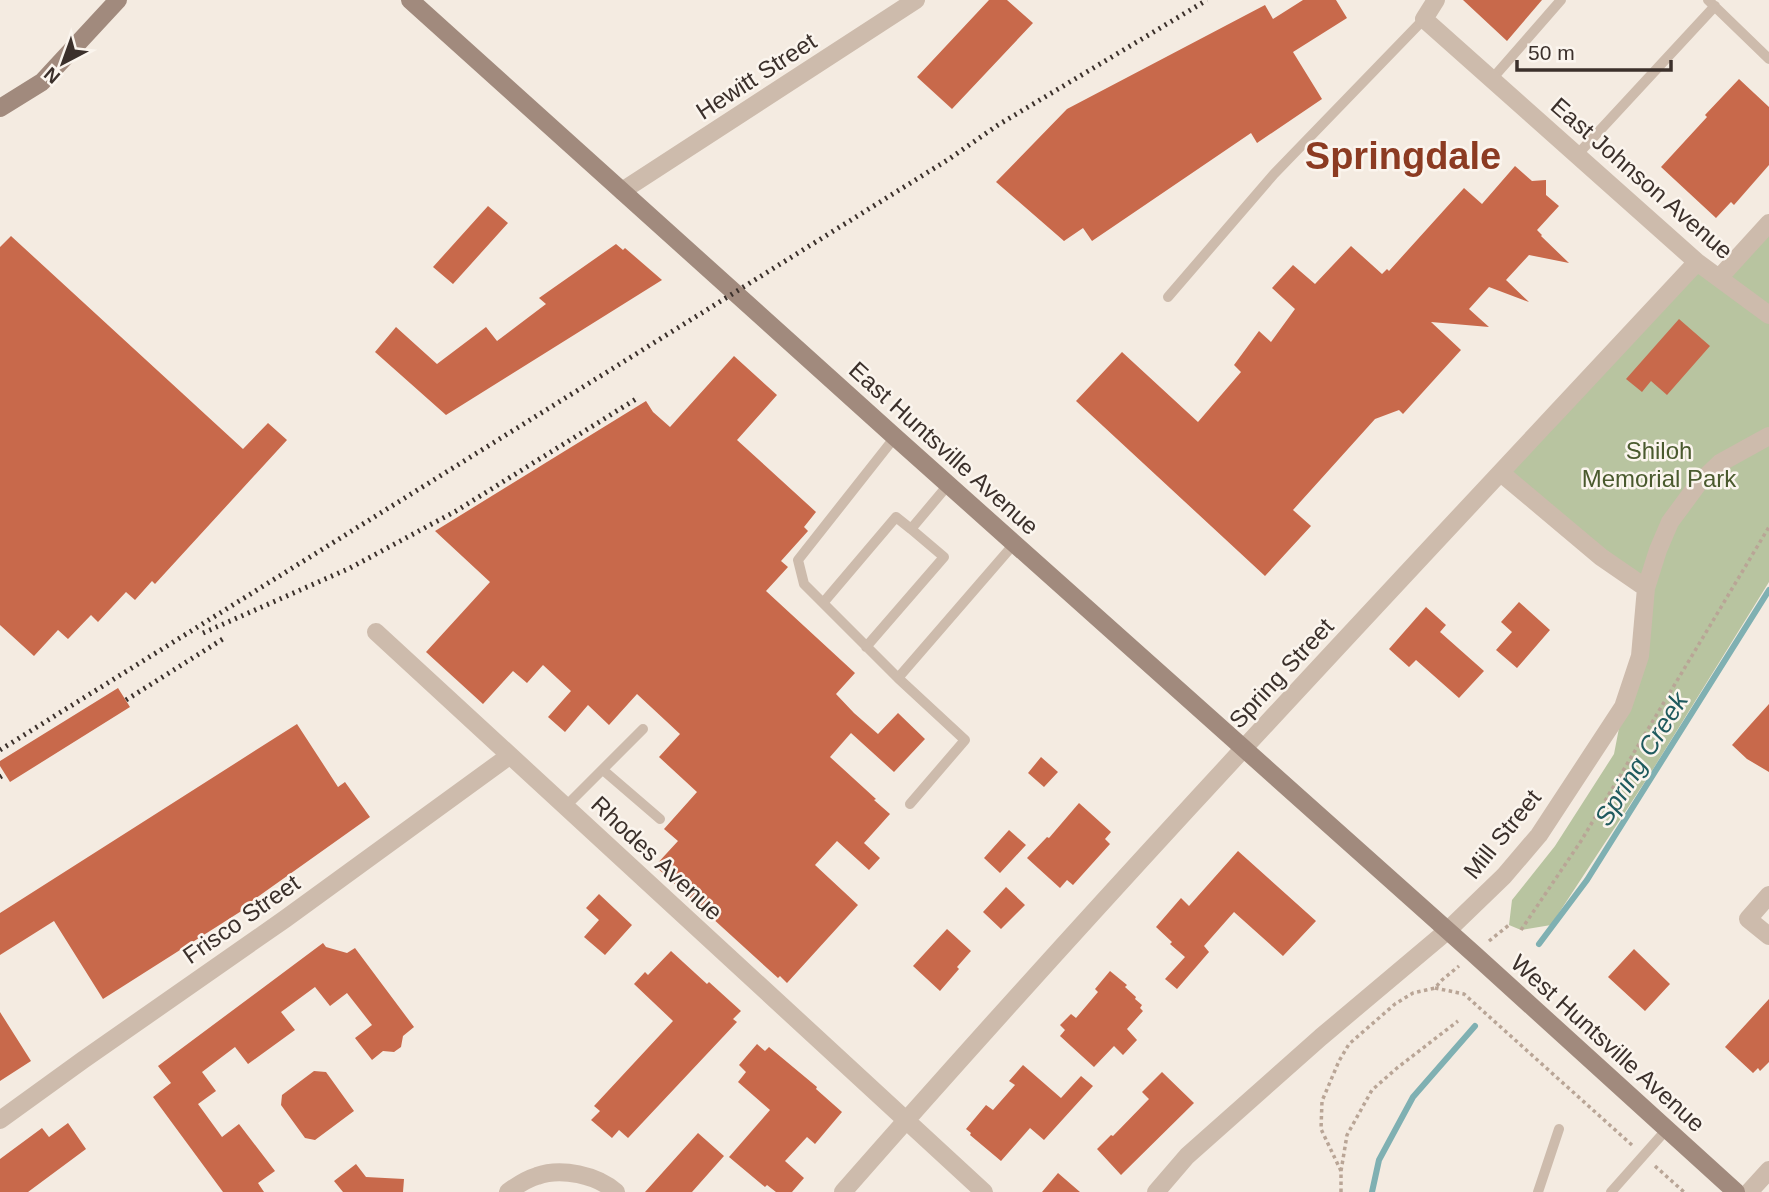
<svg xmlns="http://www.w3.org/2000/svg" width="1769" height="1192" viewBox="0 0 1769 1192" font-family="Arial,sans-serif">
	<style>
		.green { fill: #b8c4a0 }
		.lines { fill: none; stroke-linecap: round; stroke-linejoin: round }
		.stream { stroke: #7fb0b2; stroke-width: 6 }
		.building { fill: #c8694b }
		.path { stroke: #b9a596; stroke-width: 3.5; stroke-dasharray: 3.5 3.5; stroke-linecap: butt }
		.lane { stroke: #cdbbac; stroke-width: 10 }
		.street { stroke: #cdbbac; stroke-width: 18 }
		.secondary { stroke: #a18a7d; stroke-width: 18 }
		.rail { stroke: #3b302b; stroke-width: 5; stroke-dasharray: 2 5; stroke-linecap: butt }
		.labels { text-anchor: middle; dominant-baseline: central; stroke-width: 5; stroke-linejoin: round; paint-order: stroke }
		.street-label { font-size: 24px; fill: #3b302b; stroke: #fbf5ee }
		.park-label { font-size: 24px; fill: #4a5a2e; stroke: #fbf5ee }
		.water-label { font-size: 26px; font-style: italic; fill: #1f5a5e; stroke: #fbf5ee }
		.town-label { font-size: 38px; font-weight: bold; fill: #8c3b22; stroke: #fbf5ee }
	</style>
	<rect width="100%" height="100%" fill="#f4ebe1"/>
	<path class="green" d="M1769 223V582L1650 774 1551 925 1521 930 1509 925 1512 900 1555 846 1614 754 1646 588 1501 473 1697 262 1719 277Z"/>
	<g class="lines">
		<path class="stream" d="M1539 944 1587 880 1769 590
			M1372 1192 1379 1160 1413 1097 1475 1026"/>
	</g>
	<path class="building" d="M989 0H1007L1033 23 952 109 917 77Z
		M1303 0H1336L1347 18 1293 52 1322 99 1257 143 1251 133 1092 241 1083 228 1064 241 996 182 1067 109 1265 5 1273 19Z
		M1463 0H1542L1507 41Z
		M1739 79 1769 107V165L1734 205 1731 202 1716 218 1661 167 1707 117 1705 115Z
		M1515 166 1532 181 1546 180V195L1559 206 1537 230 1542 235 1541 236 1569 263 1529 255 1506 280 1529 302 1489 287 1469 309 1489 327 1431 322 1461 350 1403 414 1399 410 1375 419 1293 510 1311 526 1265 576 1076 401 1122 352 1198 422 1241 372 1234 365 1259 331 1271 342 1295 309 1272 288 1293 265 1315 284 1351 246 1382 274 1387 269 1389 271 1464 188 1482 204Z
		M488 206 508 223 453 284 433 267Z
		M11 236 243 449 268 423 287 440 155 584 152 581 135 600 126 592 98 622 91 615 68 639 58 630 34 656 0 625V247Z
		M616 244 623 250 625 248 662 280 446 415 375 352 396 327 437 364 486 327 497 341 546 304 539 298Z
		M1679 319 1710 346 1667 395 1651 381 1642 392 1626 379Z
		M734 356 777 395 737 440 816 512 804 527 808 531 781 561 788 567 766 591 855 673 836 694 854 713 878 734 898 713 925 739 894 772 851 733 830 757 876 799 874 800 890 814 864 843 880 858 869 870 837 841 815 865 858 905 787 983 780 976 778 978 655 866 678 841 664 829 697 792 659 757 680 734 637 694 609 725 588 705 565 732 548 717 571 691 543 665 527 683 513 671 483 704 426 652 490 582 435 531 646 401 653 412 670 427Z
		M1519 602 1550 630 1517 668 1496 650 1512 632 1501 622Z
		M1426 607 1446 625 1440 632 1484 671 1459 698 1416 660 1409 667 1389 649Z
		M118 688 130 707 10 782 0 766V761Z
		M1769 704V772L1747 759 1732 745Z
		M297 724 338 787 345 782 370 817 242 908 243 910 103 999 54 921 0 955V913Z
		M1041 757 1058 772 1044 787 1028 773Z
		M1079 803 1111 832 1105 839 1110 844 1073 885 1067 880 1060 888 1027 858 1047 837 1049 838Z
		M1009 830 1026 845 1000 873 984 858Z
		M1238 851 1316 921 1283 956 1234 912 1204 946 1209 952 1177 989 1165 979 1185 957 1170 944 1172 942 1156 927 1181 898 1189 906Z
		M1006 887 1025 905 1001 929 983 912Z
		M599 894 632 925 605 955 584 937 599 920 586 908Z
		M947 929 971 951 957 967 959 969 940 991 913 966Z
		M323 943 326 947 347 953 355 948 414 1027 403 1036 401 1047 394 1052 383 1051 372 1060 355 1038 372 1025 347 993 330 1006 315 987 281 1012 295 1030 248 1064 235 1047 202 1072 216 1091 198 1104 222 1137 239 1124 275 1171 258 1183 264 1192H223L153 1097 171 1083 158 1066Z
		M1634 949 1670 984 1645 1011 1608 977Z
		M671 951 707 984 709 982 741 1011 733 1019 737 1022 628 1138 619 1130 612 1138 591 1120 600 1111 594 1106 673 1021 634 984 645 972 648 975Z
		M1110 971 1127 985 1125 987 1136 997 1135 999 1142 1005 1140 1008 1143 1011 1127 1029 1137 1040 1123 1055 1114 1046 1094 1067 1060 1036 1065 1030 1060 1025 1071 1014 1076 1018 1098 992 1095 989Z
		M1769 999V1062L1760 1071 1758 1068 1753 1073 1725 1047Z
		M0 1012 31 1061 0 1081Z
		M757 1044 765 1051 769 1047 817 1087 816 1089 842 1112 815 1144 807 1137 785 1161 804 1178 792 1192H776L767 1185 765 1187 729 1157 770 1110 738 1082 746 1072 739 1065Z
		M1023 1065 1061 1098 1081 1076 1093 1086 1044 1140 1030 1128 1001 1161 970 1135 971 1133 966 1129 986 1105 993 1110 1015 1085 1009 1081Z
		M314 1071 326 1072 354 1111 315 1140 305 1138 281 1105 282 1095Z
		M1162 1072 1194 1103 1121 1175 1097 1149 1111 1135 1113 1136 1149 1099 1142 1092Z
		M68 1123 86 1149 28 1192H0V1159L42 1128 49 1137Z
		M698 1133 724 1156 692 1192H645Z
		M356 1164 366 1177 404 1179 403 1192H343L334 1181Z
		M1058 1173 1080 1192H1042Z"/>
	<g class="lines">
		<path class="path" d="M1521 930 1581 841 1769 527
			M1489 941 1509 925
			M1435 988 1464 994 1633 1146
			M1655 1166 1684 1192
			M1341 1171 1321 1129 1322 1101 1339 1061 1349 1044 1395 1004 1413 993 1435 988 1442 980 1459 966
			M1341 1192V1171L1347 1135 1372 1090 1397 1068 1458 1021"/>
		<path class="lane" d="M1708 0 1769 59
			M1492 79 1561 0
			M1577 155 1715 6
			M1168 297 1274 174 1424 19
			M895 437 798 560 804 584 898 678 1014 544
			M823 603 896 517 911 529 948 485
			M866 647 944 557 911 529
			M898 678 965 740 910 804
			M603 770 660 819
			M565 807 643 729
			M1538 1192 1559 1129
			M1611 1192 1667 1129"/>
		<path class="street" d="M1436 0 1424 19 1697 262 1769 315
			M622 191 916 0
			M1719 278 1769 223
			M1501 473 1601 557 1646 588
			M376 632 984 1192
			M1769 895 1748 919 1769 936
			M0 1120 83 1060 285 919 509 756
			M508 1192C516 1186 527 1179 537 1176 561 1167 597 1175 616 1192
			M843 1192C1120 876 1410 570 1697 262
			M1156 1192 1187 1156 1321 1037 1447 931 1504 876 1539 835 1623 707 1640 656 1646 588 1658 550 1670 522 1698 484 1720 463 1769 436
			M1749 1192 1769 1170"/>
		<path class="secondary" d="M410 0 895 437 1474 954 1736 1192
			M0 108 42 82 118 0"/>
		<path class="rail" d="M203 633 350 568 456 511 636 399
			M126 700 226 637
			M0 750 949 159 998 125 1207 0
			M0 777 5 774"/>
	</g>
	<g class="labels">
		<g class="street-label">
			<text transform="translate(756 76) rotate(-33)">Hewitt Street</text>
			<text transform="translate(1642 178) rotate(41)">East Johnson Avenue</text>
			<text transform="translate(944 448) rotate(42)">East Huntsville Avenue</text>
			<text transform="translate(1281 673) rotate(-47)">Spring Street</text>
			<text transform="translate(1502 834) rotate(-51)">Mill Street</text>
			<text transform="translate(657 858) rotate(43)">Rhodes Avenue</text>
			<text transform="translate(241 919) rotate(-35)">Frisco Street</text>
			<text transform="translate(1608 1043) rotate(42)">West Huntsville Avenue</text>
		</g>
		<g class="park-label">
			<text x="1659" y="450">Shiloh<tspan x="1659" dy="28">Memorial Park</tspan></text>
		</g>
		<g class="water-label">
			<text transform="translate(1641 759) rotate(-58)">Spring Creek</text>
		</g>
		<g class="town-label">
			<text x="1403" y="156">Springdale</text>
		</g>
	</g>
	<g transform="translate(63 63) rotate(221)" stroke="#fbf5ee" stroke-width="5" paint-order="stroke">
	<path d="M0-5L12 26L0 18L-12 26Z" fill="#3b302b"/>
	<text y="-10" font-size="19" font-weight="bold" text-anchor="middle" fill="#3b302b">N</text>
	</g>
	<path d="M1517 60v10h154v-10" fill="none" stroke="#3b302b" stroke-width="3.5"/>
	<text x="1528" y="60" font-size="21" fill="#3b302b" stroke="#fbf5ee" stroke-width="5" paint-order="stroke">50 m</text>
</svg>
